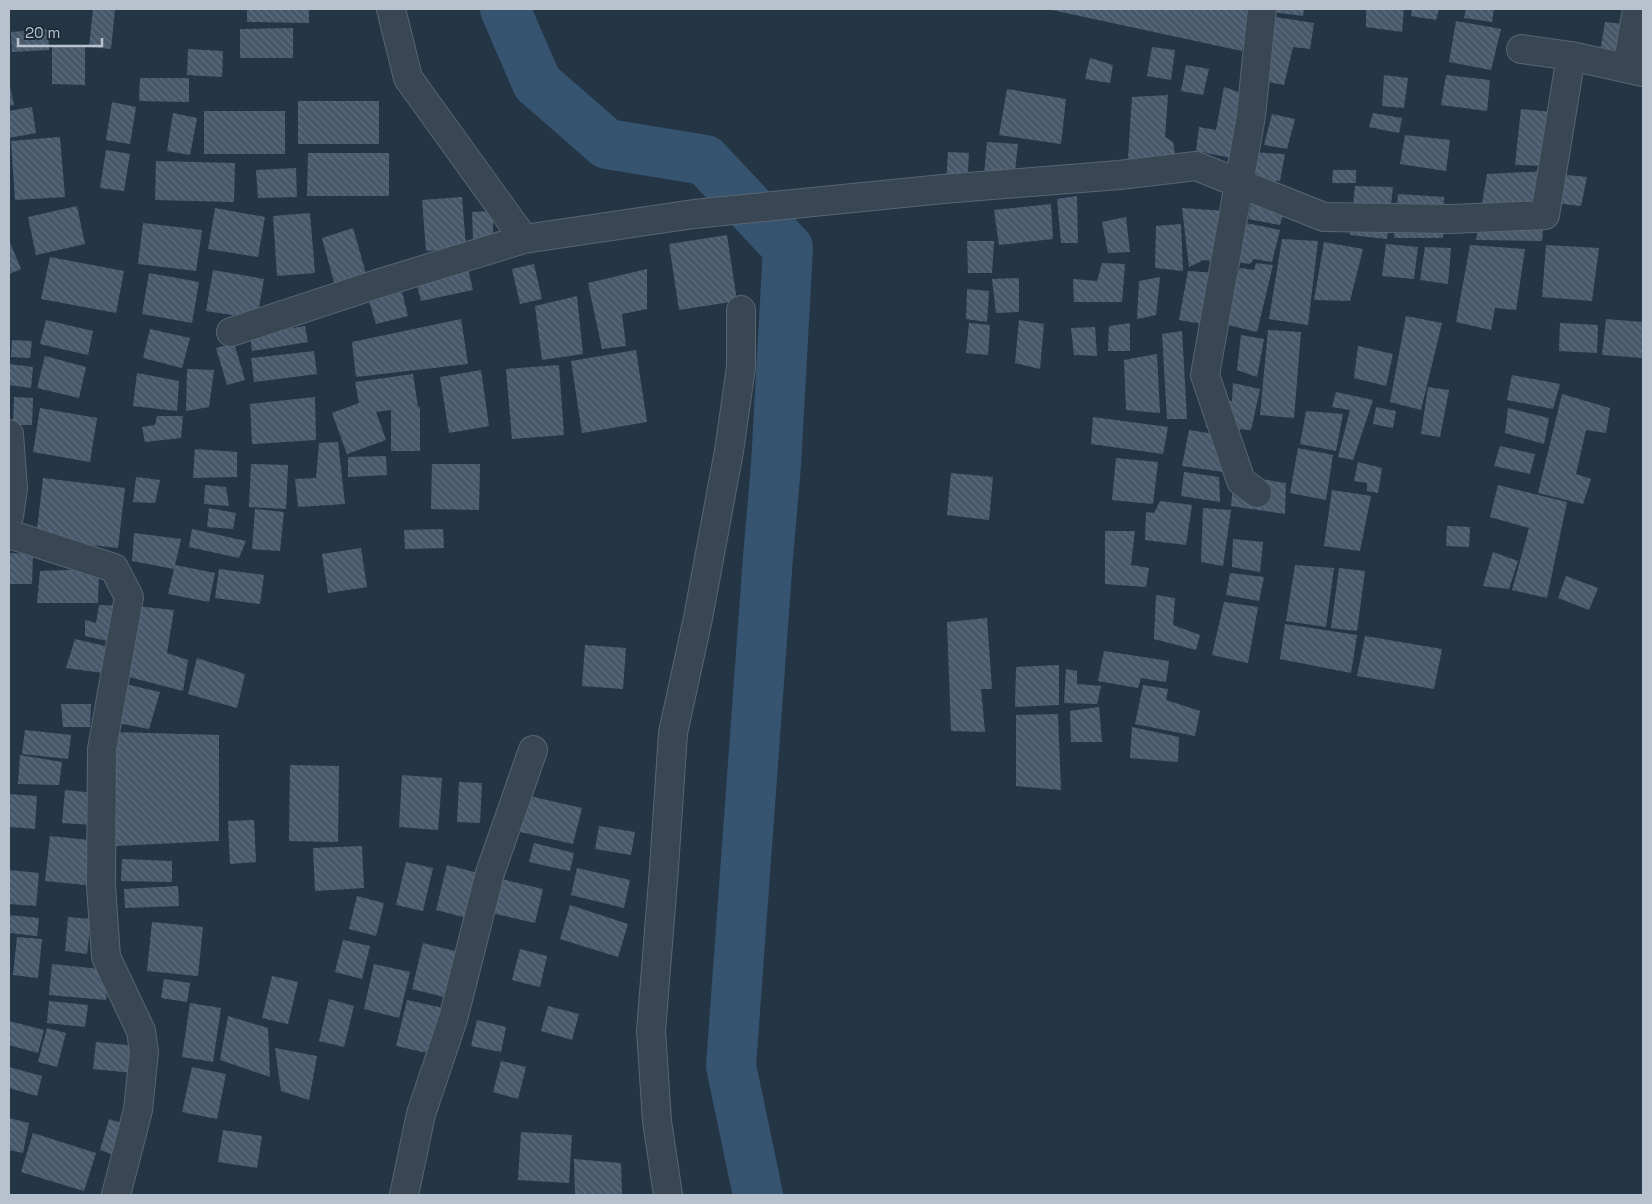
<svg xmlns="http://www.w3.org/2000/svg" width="1652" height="1204" viewBox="0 0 1652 1204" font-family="'Space Grotesk',sans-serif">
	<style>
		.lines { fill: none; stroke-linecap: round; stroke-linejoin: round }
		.river { stroke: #36536f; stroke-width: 50 }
		.building { fill: url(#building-back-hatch) }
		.minor-casing { stroke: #586572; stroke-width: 30 }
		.tertiary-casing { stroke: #586572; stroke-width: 30 }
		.minor { stroke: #394755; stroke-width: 28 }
		.tertiary { stroke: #394755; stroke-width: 28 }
	</style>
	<defs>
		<pattern id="building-back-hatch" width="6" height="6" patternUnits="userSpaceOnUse" patternTransform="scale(1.25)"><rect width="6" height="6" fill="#46586a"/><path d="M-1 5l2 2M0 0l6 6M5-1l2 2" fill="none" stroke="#5e6e7e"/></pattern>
	</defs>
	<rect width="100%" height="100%" fill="#243646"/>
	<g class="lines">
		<path class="river" d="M505 9 537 83 607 144 705 160 788 248 776 465 768 557 731 1066 758 1195"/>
	</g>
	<path class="building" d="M93 9H115L111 49 89 47Z
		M247 9H309V23L247 22Z
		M1052 9H1252L1242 51 1052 10Z
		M1272 9H1304L1303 16 1272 12Z
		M1366 9H1404L1402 32 1366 27Z
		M1412 9H1439L1436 20 1411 16Z
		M1466 9H1494L1492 22 1464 18Z
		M1269 16 1314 23 1310 49 1293 47 1284 85 1259 80Z
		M1456 21 1501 29 1491 70 1449 62Z
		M1605 22 1643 26V58L1600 52Z
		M293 28V58H240V29Z
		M48 29 49 50 12 52 11 32Z
		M52 46 85 47V85L52 84Z
		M1152 47 1175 50 1171 80 1147 76Z
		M188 49 223 51 222 77 187 75Z
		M1090 58 1113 65 1110 83 1085 79Z
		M1186 65 1209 69 1203 95 1181 91Z
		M1384 75 1408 78 1404 108 1382 106Z
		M1446 75 1490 80 1487 111 1441 105Z
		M140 78H189V102L139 101Z
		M9 82 14 105 9 106Z
		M1224 87 1244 94 1232 158 1196 151 1199 127 1216 130Z
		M1007 89 1066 99 1061 144 999 135Z
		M1168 95 1165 137 1173 142 1178 171 1127 174 1132 97Z
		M298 101H379V144H298Z
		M112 102 136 107 130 144 106 140Z
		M32 107 36 133 9 138V111Z
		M1521 109 1552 112 1548 166 1515 165Z
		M204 111H285V154H204Z
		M173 113 197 118 190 155 167 151Z
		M1373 113 1402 118 1399 133 1369 127Z
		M1272 114 1295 119 1287 149 1264 145Z
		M1405 135 1450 140 1446 171 1400 164Z
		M60 137 65 197 15 200 11 141Z
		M987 142 1018 144 1012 198 982 197Z
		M106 150 130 154 124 191 100 188Z
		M948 152 969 153 966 201 945 200Z
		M1249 152 1285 154 1280 181 1245 180Z
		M308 153H389V196H307Z
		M156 161 235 163 234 202 155 200Z
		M296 168 297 197 258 198 256 170Z
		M1333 170H1356V183H1332Z
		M1549 171 1542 241 1476 240 1487 174Z
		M1556 174 1587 177 1581 206 1554 203Z
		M1355 186 1393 187 1387 239 1350 235Z
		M1254 192H1289L1280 225 1248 219Z
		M1398 194 1444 197 1443 238H1394Z
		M1077 196 1078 243H1061L1057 199Z
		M462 197 466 248 426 251 422 200Z
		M1051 204 1053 239 999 245 994 210Z
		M77 206 85 244 36 255 28 217Z
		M215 208 265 217 258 257 208 249Z
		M1182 208 1227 211 1220 262 1204 260 1189 267Z
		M493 211V239H473L472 212Z
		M310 213 315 273 277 276 273 216Z
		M1126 217 1130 252 1108 253 1102 222Z
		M1236 221 1280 230 1272 262 1254 259 1250 264 1236 262Z
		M143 223 202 230 196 271 138 264Z
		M1181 224 1183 271 1155 268 1156 226Z
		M353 228 367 277 335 286 322 238Z
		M727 235 737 301 679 310 669 244Z
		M1282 239 1318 241 1308 325 1269 319Z
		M9 240 21 269 9 274Z
		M967 241H994L992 273H968Z
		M1324 242 1363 249 1350 301 1314 300Z
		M1386 244 1418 247 1414 279 1382 276Z
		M1470 245 1525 249 1516 310 1495 308 1491 330 1456 322Z
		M1546 245 1599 248 1592 301 1542 297Z
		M1425 247 1451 248 1448 284 1420 280Z
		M50 257 124 271 116 313 41 299Z
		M1102 263 1125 264 1122 302H1074L1073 279 1097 281Z
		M1256 263 1273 265 1257 332 1220 323 1227 276 1238 275 1240 268 1254 270Z
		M534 264 542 299 520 304 512 269Z
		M468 269 473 290 421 301 416 281Z
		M647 269V309L622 314 626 346 602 349 588 283Z
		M213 270 264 279 257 319 206 311Z
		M1188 271 1218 273 1209 325 1179 320Z
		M149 273 199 282 192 323 142 314Z
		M1160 277 1156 315 1137 319 1139 281Z
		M1019 278V312L996 313 992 279Z
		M967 289 989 291 987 322 966 319Z
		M402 292 408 316 376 324 369 301Z
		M577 296 583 354 542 360 535 306Z
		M1406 316 1442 323 1421 410 1390 402Z
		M461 319 468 364 356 377 352 342Z
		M1606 319 1643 322V358L1602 355Z
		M46 320 93 331 88 355 40 344Z
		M1019 320 1044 324 1040 369 1015 363Z
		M969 323 990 325 988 355 966 353Z
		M1130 323V351H1108L1109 326Z
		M1560 323 1598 325 1597 353 1559 351Z
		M305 326 308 342 252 351 250 335Z
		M1095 327 1097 356 1074 355 1071 328Z
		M150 329 190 338 182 368 143 358Z
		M1268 330 1301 332 1294 418 1260 415Z
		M1182 331 1187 419H1167L1162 334Z
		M1241 335 1264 339 1257 377 1237 370Z
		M12 340 32 341 30 358 11 357Z
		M234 343 245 380 227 385 216 348Z
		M1358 346 1393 354 1386 386 1354 378Z
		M636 350 647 422 582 433 571 361Z
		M314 351 317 374 254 382 251 358Z
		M1157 354 1160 413 1126 410 1124 360Z
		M45 356 86 367 79 398 37 388Z
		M9 364 33 367 31 388 9 385Z
		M559 365 564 435 512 439 506 369Z
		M187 369 214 370 209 407 186 411Z
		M481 370 489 426 449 433 440 377Z
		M137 373 179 381 177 411 133 406Z
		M413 374 418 407H420V451H391V410L376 412 386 440 347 454 332 413 359 403 355 382Z
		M1512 375 1560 384 1553 409 1507 400Z
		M1233 383 1260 389 1251 430 1206 427 1207 398 1232 401Z
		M1428 387 1449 390 1440 437 1421 434Z
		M1336 392 1373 400 1353 460 1338 457 1350 410 1332 407Z
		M1562 394 1610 408 1606 433 1586 430 1576 474 1591 479 1583 504 1538 493Z
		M14 397 33 398 32 425H13Z
		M315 397 316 440 252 444 250 404Z
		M1376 407 1396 411 1393 428 1373 424Z
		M40 408 97 418 90 462 33 452Z
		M1508 408 1549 418 1544 444 1505 433Z
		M1306 411 1343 414 1336 451 1300 444Z
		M157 416H183L181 438 145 442 142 427 155 425Z
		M1093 417 1168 427 1163 454 1091 444Z
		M1189 430 1226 436 1223 472 1182 466Z
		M338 442 345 504 298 507 295 479 316 478 319 443Z
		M1500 446 1535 454 1530 474 1494 466Z
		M1298 448 1333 455 1326 500 1290 493Z
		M195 449 237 452V477L193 478Z
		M386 456 387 475 348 477V457Z
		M1116 458 1158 462 1153 504 1112 500Z
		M1358 462 1382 468 1378 493 1367 491V483L1354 481Z
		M251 464 288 465 286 509 249 507Z
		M432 464H480L479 510 431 509Z
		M1184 472 1219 477 1220 502 1181 496Z
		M951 473 993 477 989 520 947 515Z
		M1234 475 1286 483 1285 514 1231 506Z
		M136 477 160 480 155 503 133 502Z
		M43 478 125 488 118 548 36 539Z
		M205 485 226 487 229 506 204 504Z
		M1498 485 1567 502 1547 598 1512 590 1529 528 1490 517Z
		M1332 490 1371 496 1360 551 1324 546Z
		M1160 501 1192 505 1186 545 1145 540 1146 512 1154 513Z
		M209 508 236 513 233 529 207 527Z
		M1203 508 1231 510 1223 566 1201 562Z
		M255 509 284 512 280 551 252 549Z
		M1447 526 1470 527 1469 547 1446 546Z
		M192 529 246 541 239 558 189 547Z
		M443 529 444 548 405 549 404 530Z
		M1105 531H1135L1131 565 1149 568 1146 587 1105 584Z
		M134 533 181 539 175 565 215 573 209 602 168 594 174 569 132 561Z
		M1233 539 1263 542 1260 572 1232 567Z
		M361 548 367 587 328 593 322 554Z
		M1493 552 1518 561 1509 589 1483 586Z
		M9 553 33 554 32 584H9Z
		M1295 565 1334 568 1326 627 1286 621Z
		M1339 568 1365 571 1357 631 1331 628Z
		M99 569 98 603H37L40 571Z
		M219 569 264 575 260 604 215 598Z
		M1230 573 1264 577 1259 601 1226 595Z
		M1566 576 1598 588 1589 610 1558 598Z
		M1156 595 1175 598 1173 625 1200 635 1196 650 1154 639Z
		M1224 602 1258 607 1248 663 1212 655Z
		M99 605 122 606 112 642 85 636V620L96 623Z
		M135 606 174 610 167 653 188 660 183 691 125 676Z
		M987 618 992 689H981L985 732 951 731 947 622Z
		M1285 624 1357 635 1351 673 1280 659Z
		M1365 636 1442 649 1434 689 1357 676Z
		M75 639 110 647 103 673 66 668Z
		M585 645 626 648 623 689 582 686Z
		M1104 651 1169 661 1166 682 1141 678 1138 688 1098 681Z
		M197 658 245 674 237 708 188 694Z
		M1059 665V705L1015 707 1016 667Z
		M1066 669 1077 671V684L1101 686 1097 704 1064 703Z
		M121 683 160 692 149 729 112 722Z
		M1143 685 1168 689 1166 700 1200 711 1195 736 1135 724Z
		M61 704H91L90 727H63Z
		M1099 707 1102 742H1071L1070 711Z
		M1058 714 1061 790 1016 786V715Z
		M1132 727 1179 737 1178 762 1130 758Z
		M25 730 71 735 68 759 22 754Z
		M113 732 219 735V841L114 846Z
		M20 755 62 762 59 785 18 784Z
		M290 765 339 766 338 842 289 841Z
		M402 775 442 778 438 830 399 827Z
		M459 782 482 783 480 823 457 822Z
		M65 790 96 793 93 825 62 823Z
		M9 794 37 796 35 829 9 827Z
		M529 796 582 808 573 844 520 832Z
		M254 820 256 862 230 864 228 821Z
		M599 826 635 832 631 855 595 849Z
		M50 836 99 841 95 886 45 881Z
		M534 843 574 853 570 871 529 862Z
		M362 846 364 888 315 891 313 848Z
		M122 859 172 861V882L121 881Z
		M406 862 433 868 423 911 396 905Z
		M447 865 486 875 475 920 436 910Z
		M577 868 630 880 624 908 571 895Z
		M9 870 39 873 36 906 9 904Z
		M497 878 543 889 535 923 488 912Z
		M178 886 179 906 125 908 124 889Z
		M357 896 384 903 376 936 349 929Z
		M570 905 628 924 618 957 560 939Z
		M9 915 39 918 37 936 9 933Z
		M68 917 91 919 87 954 65 951Z
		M152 922 203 927 198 976 147 971Z
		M17 937 42 939 38 978 13 975Z
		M343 940 370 946 362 979 335 972Z
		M423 943 459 952 448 998 412 989Z
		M520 949 547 956 540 987 512 980Z
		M52 964 109 970 106 1000 49 995Z
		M374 964 410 972 399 1018 364 1009Z
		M272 976 298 982 288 1024 262 1018Z
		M164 979 190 983 187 1002 161 998Z
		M329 999 354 1006 344 1047 319 1041Z
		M407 1000 443 1008 432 1054 396 1046Z
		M49 1001 88 1005 85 1027 47 1023Z
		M190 1003 221 1008 213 1062 182 1057Z
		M548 1006 579 1014 572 1040 541 1031Z
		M228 1016 268 1028 270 1077 220 1060Z
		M477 1020 506 1027 501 1052 471 1046Z
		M9 1021 44 1030 38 1053 9 1045Z
		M47 1028 66 1033 57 1067 38 1062Z
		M96 1042 137 1046 134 1073 93 1069Z
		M275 1048 317 1056 309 1100 281 1091Z
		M501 1061 526 1067 518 1099 493 1092Z
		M9 1067 42 1076 37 1096 9 1088Z
		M192 1067 226 1074 217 1119 182 1112Z
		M9 1118 29 1123 23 1153 9 1150Z
		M109 1119 130 1126 120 1157 100 1150Z
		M223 1130 262 1136 257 1168 218 1162Z
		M521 1132 572 1135 569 1183 518 1180Z
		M33 1133 96 1153 84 1191 21 1172Z
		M574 1159 621 1163 622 1195H575Z"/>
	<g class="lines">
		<defs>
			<path id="minor" d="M391 9 408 78 524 239
				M1521 49 1571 56 1643 72
				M1627 68 1637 9
				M231 332 377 284 524 239 694 214 943 189 1119 175 1196 166 1324 217 1451 219 1545 215 1571 56
				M9 434 13 488 9 516
				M1257 493 1241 481 1205 375 1251 116 1262 9
				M404 1195 421 1114 453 1019 490 873 533 750
				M668 1195 657 1121 651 1031 664 868 673 733 698 618 729 451 741 367V310"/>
			<path id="tertiary" d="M9 534 114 568 129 597 102 749 101 886 106 957 141 1031 144 1052 138 1110 116 1195"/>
		</defs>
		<use href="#minor" class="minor-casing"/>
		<use href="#tertiary" class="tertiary-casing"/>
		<use href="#minor" class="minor"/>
		<use href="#tertiary" class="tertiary"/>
	</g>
	<rect width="1652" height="1204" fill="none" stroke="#b7c2ce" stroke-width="20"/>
	<path d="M18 38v8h84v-8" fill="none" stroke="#b7c2ce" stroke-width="2.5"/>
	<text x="25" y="38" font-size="15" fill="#b7c2ce" stroke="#1d2c3a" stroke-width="4" paint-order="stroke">20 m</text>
</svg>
